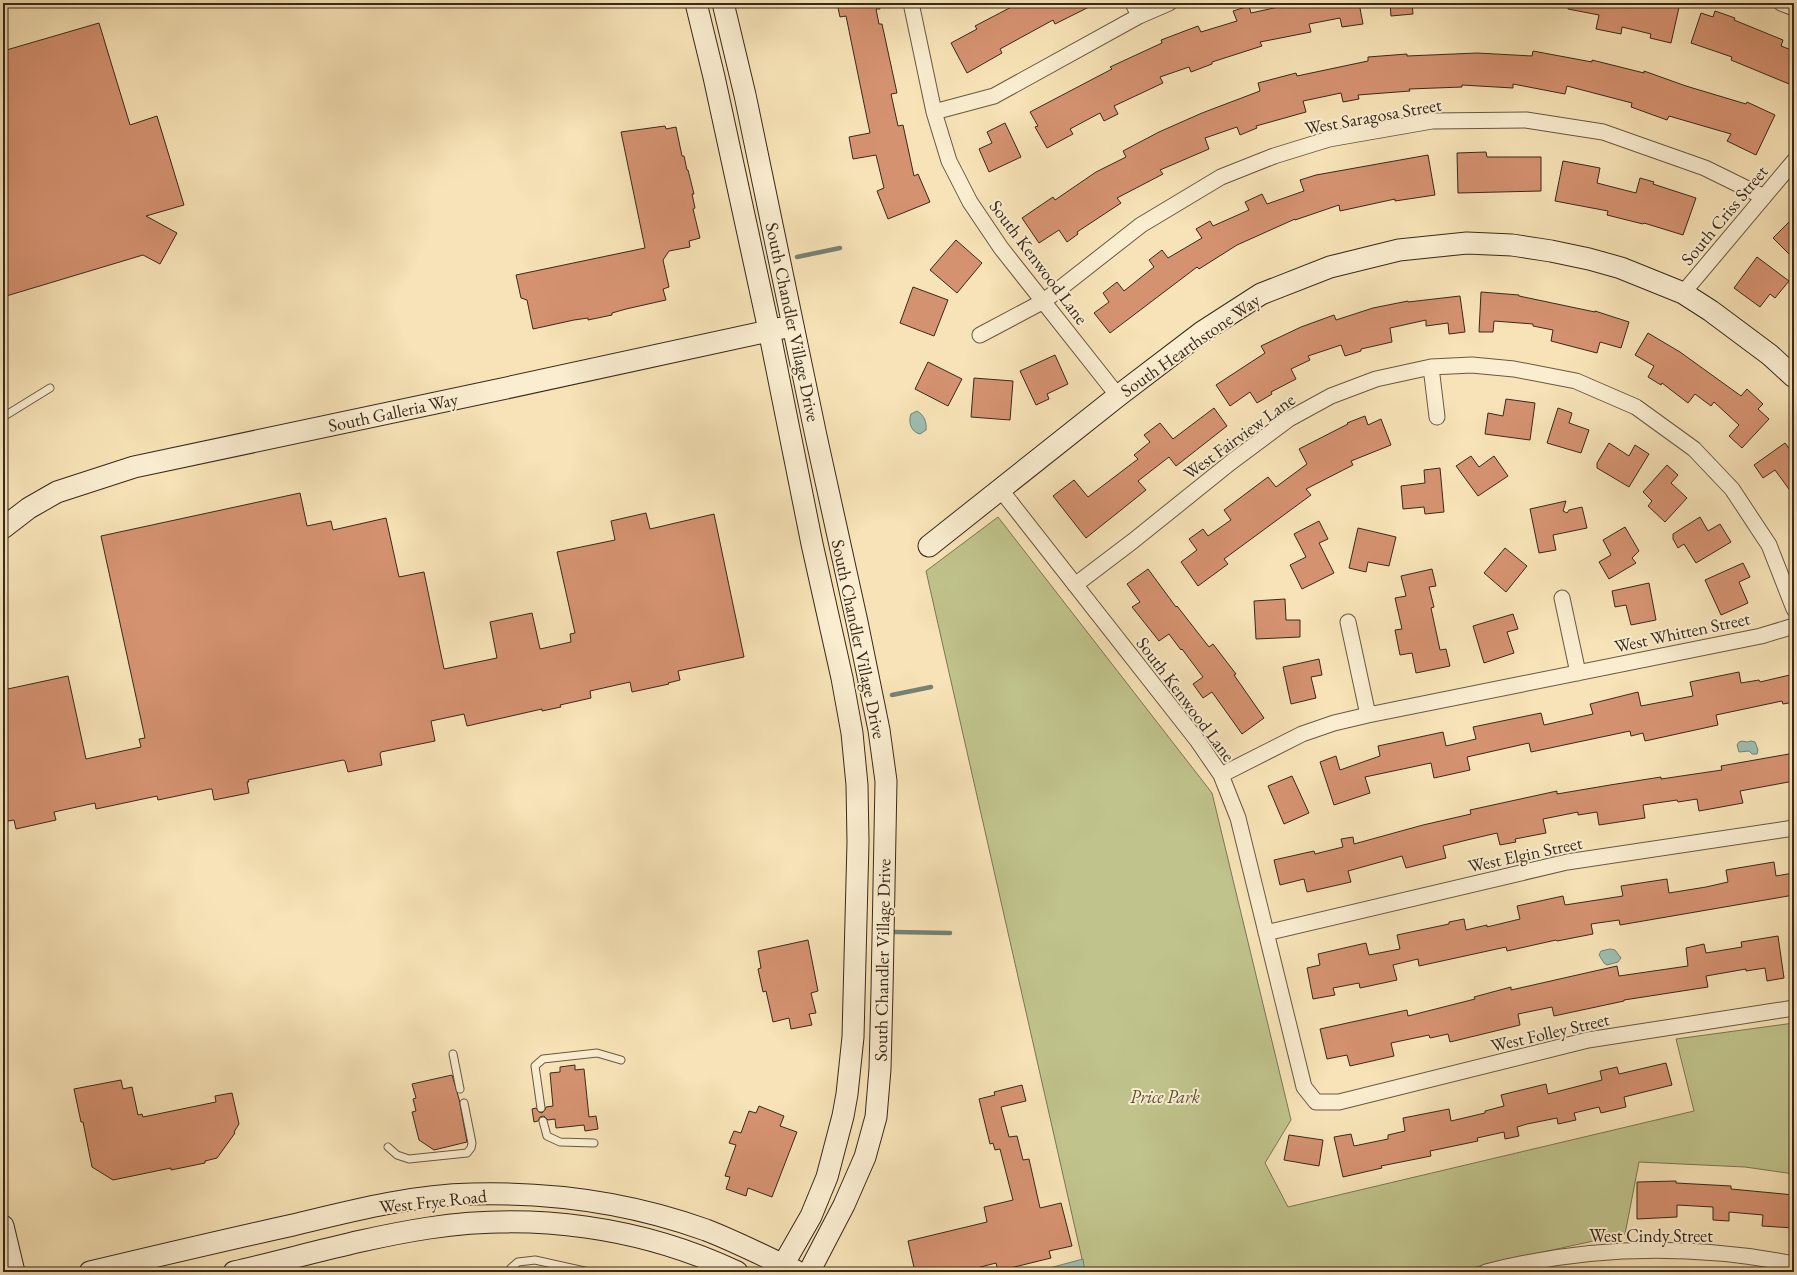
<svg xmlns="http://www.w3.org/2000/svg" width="1797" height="1275" viewBox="0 0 1797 1275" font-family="'EB Garamond',serif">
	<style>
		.green { fill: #c0c38c; stroke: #7c7654 }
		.water { fill: #9dbeb1; stroke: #758275 }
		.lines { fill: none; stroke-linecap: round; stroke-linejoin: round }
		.stream { stroke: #758275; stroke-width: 4.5 }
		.building { fill: #d59271; stroke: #38291b }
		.lane-casing { stroke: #685842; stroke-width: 9 }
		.street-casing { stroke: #685842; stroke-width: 17 }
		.secondary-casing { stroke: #38291b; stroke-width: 23 }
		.lane { stroke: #faedd0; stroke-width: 7 }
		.street { stroke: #faedd0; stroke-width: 15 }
		.secondary { stroke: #faedd0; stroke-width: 21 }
		.labels { text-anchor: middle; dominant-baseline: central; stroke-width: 4; stroke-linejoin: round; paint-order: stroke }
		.street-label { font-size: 18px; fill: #38291b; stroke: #faedd0 }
		.park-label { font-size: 18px; font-style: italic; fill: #5a5037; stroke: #faedd0 }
	</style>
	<rect width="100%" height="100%" fill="#f7e3b7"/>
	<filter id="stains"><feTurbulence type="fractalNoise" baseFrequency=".005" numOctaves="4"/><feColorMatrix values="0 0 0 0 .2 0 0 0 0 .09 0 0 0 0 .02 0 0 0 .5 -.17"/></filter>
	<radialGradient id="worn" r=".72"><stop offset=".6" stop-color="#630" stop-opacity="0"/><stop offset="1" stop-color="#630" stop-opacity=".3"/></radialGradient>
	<path class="green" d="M998 517 1212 793 1291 1120 1265 1163 1288 1207 1694 1111 1676 1039 1794 1023V1174L1745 1167 1639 1162 1625 1234 1453 1272H1085L926 571Z"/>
	<path class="water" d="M917 411C924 415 927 422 926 430L920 434C911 432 908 422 911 414Z
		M1742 741 1747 742 1751 741 1755 742 1758 750 1757 754H1752L1749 751 1739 752 1737 745 1739 742Z
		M1610 949 1615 950 1621 958 1618 962 1607 965 1604 963 1599 955 1601 951Z
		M1083 1259 1085 1272H1034Z"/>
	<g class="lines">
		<path class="stream" d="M797 257 840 248
			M892 695 931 687
			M895 932 950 933"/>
	</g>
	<path class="building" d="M837 3H879L880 9H876L879 24H882L897 93 891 94 898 126 903 125 914 176 918 174 930 202 888 219 877 191 884 188 876 155 853 159 849 137 870 133 846 16 840 17Z
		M1019 3H1097L1055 24 1053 20 1000 49 1002 53 967 73 951 43 977 29 975 26Z
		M1282 3H1359L1363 24 1342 27 1340 18 1309 24 1311 32 1260 42 1262 46 1212 62V64L1191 72 1189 67 1160 77 1163 83 1114 106 1118 114 1104 121 1100 113 1070 129 1073 134 1047 148 1035 127 1038 126 1030 112 1112 69 1110 67 1162 43 1161 40 1198 26 1201 32 1237 21 1233 11 1249 6 1251 13 1283 6Z
		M1390 3H1412L1413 14 1391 16Z
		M1569 3H1680L1671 43 1650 38 1651 34 1622 27 1621 34 1596 29 1599 15 1568 9Z
		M1715 11 1735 18 1734 20 1783 40 1781 46 1794 51V86L1731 60 1732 57 1691 43 1701 13 1713 17Z
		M99 23 130 125 157 116 184 205 146 216 177 233 160 264 143 255 3 297V51Z
		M1533 51 1592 62V60L1644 73V71L1686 86 1746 104 1747 102 1775 115 1756 155 1727 141 1731 134 1669 116 1667 120 1631 107 1632 103 1567 86 1565 94 1513 84V88L1462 85V87L1409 89 1410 91 1358 95 1359 99 1343 102 1341 93 1303 101 1306 112 1256 126 1257 128 1240 135 1237 127 1205 138 1209 149 1160 170 1163 174 1117 198 1121 203 1077 232 1078 234 1067 242 1059 230 1039 243 1022 218 1053 197 1055 200 1096 172 1126 157 1123 151 1159 132 1202 113 1260 91 1258 83 1296 73 1297 76 1368 61V57L1407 54V56L1477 53 1532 56Z
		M1005 123 1021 157 989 172 979 149 992 143 987 132Z
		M665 126 666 129 676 127 682 156H684L687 170H688L694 194H692L695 208 693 209 700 238 689 241 690 247 669 251 663 260 669 287 663 289 666 300 626 309 612 313V315L588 320V318L574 320 533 329 527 300 521 298 516 275 645 248 621 132Z
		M1486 152 1487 157H1541V191L1458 193 1457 153Z
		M1428 155 1435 195 1395 201V199L1340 211 1339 205 1295 220V219L1237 245 1199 269 1197 267 1110 333 1094 313 1109 302 1103 293 1117 282 1124 291 1154 267 1149 260 1162 250 1168 258 1202 238 1196 229 1210 221 1213 226 1249 210 1245 202 1262 194 1267 204 1304 191 1300 180 1316 175Z
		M1563 161 1600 168 1597 183 1636 193 1640 178 1654 182 1653 184 1696 198 1683 235 1644 223 1643 224 1607 215 1608 211 1555 201Z
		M1794 217V259L1773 238Z
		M956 240 982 263 957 293 930 270Z
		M1757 257 1789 281 1775 298 1770 294 1760 307 1734 288Z
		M913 287 948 300 934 336 900 323Z
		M1481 292 1519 295V296L1595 312V311L1629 322 1621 348 1600 342 1597 353 1551 341 1553 330 1533 326V324L1494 321 1493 332H1479Z
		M1460 296 1465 332 1449 334 1448 323 1426 326V320L1390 328 1392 342 1361 349V351L1345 356 1341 345 1308 356 1310 360 1291 369 1296 379 1271 392 1272 394 1257 403 1250 392 1230 406 1216 385 1265 353 1261 346 1301 327 1334 315 1336 320 1373 308 1408 301V302Z
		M1648 333 1680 352 1741 396 1747 389 1763 404 1758 409 1769 419 1742 448 1729 436 1739 425 1714 402 1711 406 1695 394 1688 403 1662 383 1661 385 1648 377 1654 366 1635 355Z
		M1055 355 1068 384 1047 394 1049 399 1036 405 1020 371Z
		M928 362 962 379 948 406 915 389Z
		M974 378 1013 381 1010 420 971 417Z
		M1506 399 1535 403 1530 440 1485 434 1488 413 1503 416Z
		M1214 408 1227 426 1176 466 1169 457 1138 481 1146 490 1086 538 1053 496 1074 480 1088 497 1138 459 1134 455 1150 442 1144 435 1160 423 1173 439Z
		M1558 408 1572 413 1569 423 1589 430 1581 453 1547 443Z
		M1365 416 1368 425 1381 419 1391 445 1351 461 1353 465 1306 489 1311 495 1224 559 1228 564 1198 586 1181 562 1197 550 1189 539 1203 529 1208 536 1231 520 1224 510 1268 477 1276 487 1307 464 1299 449 1348 424 1347 423Z
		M1609 443 1629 456 1635 445 1649 454 1629 487 1597 468V463Z
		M1785 443 1794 455V496L1775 470 1763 478 1754 465Z
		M1471 456 1479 467 1494 456 1508 476 1478 496 1456 466Z
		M1667 465 1678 475 1671 483 1687 498 1665 522 1648 506 1652 501 1643 492Z
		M1440 468 1444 512 1425 514 1424 507 1403 509 1401 486 1425 483 1424 470Z
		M300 493 307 526 331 521 333 530 386 518 399 577 424 572 444 669 497 658 490 622 532 613 540 649 571 642 570 634 575 633 557 552 615 540 611 521 646 513 650 529 714 514 744 657 678 671 680 680 668 683 669 684 632 692 630 682 590 691 591 698 560 705 561 707 542 711V709L467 726 464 714 431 721 435 741 381 752 380 754 382 765 348 772 345 761 343 760 248 780 249 782H247L249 793 214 800 212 789H210L158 800 157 796 96 809 95 803 54 812 56 820 16 829 14 820 3 822V690L68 676 86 759 141 747 139 739 145 738 101 536Z
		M1566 501 1563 511 1567 513 1569 510 1582 507 1587 528 1553 535 1556 550 1539 553 1530 509Z
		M1700 517 1708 531 1720 524 1731 542 1696 563 1684 544 1678 548 1673 539V534Z
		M1319 521 1328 539 1319 543 1334 573 1302 589 1290 565 1306 557 1294 534Z
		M1625 527 1639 551 1632 558 1636 563 1609 579 1599 562 1611 555 1603 540Z
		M1358 528 1396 537 1389 566 1368 562 1366 572 1349 568Z
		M1505 548 1527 566 1506 592 1484 573Z
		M1743 563 1750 577 1739 582 1748 603 1721 615 1705 580Z
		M1148 569 1176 607 1177 606 1209 647 1213 644 1236 674 1234 675 1264 718 1242 734 1212 692 1203 698 1193 684 1203 677 1182 649 1181 650 1169 634 1159 641 1132 607 1140 602 1127 584Z
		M1432 569 1436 586 1429 587 1434 607 1431 608 1440 650 1446 649 1450 666 1416 673 1412 653 1400 655 1395 630 1402 629 1395 598 1406 596 1401 576Z
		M1649 583 1656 620 1631 625 1626 605 1615 607 1612 591Z
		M1285 599 1286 620H1300V637L1256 639 1254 601Z
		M1513 614 1518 629 1507 632 1514 653 1484 663 1473 626Z
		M1319 659 1322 675 1311 677 1316 698 1291 704 1283 667Z
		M1739 672 1741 683 1759 680 1760 682 1794 674V702L1783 704 1782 701 1716 715 1718 725 1645 741 1643 733 1631 736 1630 731 1531 752 1529 743 1467 757 1470 770 1434 778 1431 763 1365 777 1370 793 1334 805 1320 762 1336 756 1340 770 1380 756 1378 746 1443 732 1446 746 1476 739 1473 727 1541 713 1544 725 1593 714 1590 704 1638 692 1641 706 1693 696 1690 682Z
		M1789 754H1794V781L1740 791 1743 803 1699 811 1697 799 1678 802 1677 800 1643 805 1645 818 1599 825 1597 812 1578 815V812L1543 819 1546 833 1515 839 1516 842 1500 845 1497 833 1467 840 1443 846 1446 858 1406 868 1402 856 1348 871 1351 882 1307 892 1304 879 1280 885 1274 860 1314 851 1315 854 1343 847 1341 839 1353 837 1354 844 1423 825 1471 814 1470 810 1557 791V794L1610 785 1661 777V779L1722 770 1721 766Z
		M1292 776 1309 813 1284 824 1268 786Z
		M1774 862 1776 876 1793 873 1794 895 1620 925 1619 920 1591 924 1593 934 1557 941 1556 940 1507 951 1506 947 1419 966 1418 959 1393 965 1397 980 1360 988 1359 983 1333 988 1335 995 1313 999 1307 968 1320 965 1318 954 1366 943 1369 955 1400 949 1397 935 1449 924V922L1464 919 1466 930 1487 925V927L1520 919 1517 906 1563 896 1565 905 1623 896 1621 886 1667 879 1669 893 1706 887 1728 882 1726 870Z
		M1778 936 1784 978 1767 981 1765 968 1746 971V969L1706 976 1708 987 1624 1000V1001L1554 1016 1552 1007 1518 1014 1520 1025 1450 1042 1448 1034 1430 1038 1429 1035 1391 1043 1394 1056 1350 1066 1347 1055 1327 1059 1320 1029 1407 1010 1408 1016 1475 999 1474 997 1511 987V990L1617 966 1619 976 1688 966 1686 948 1704 944 1706 953 1742 947 1741 942Z
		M808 940 818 991 811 993 816 1013 809 1014 812 1025 791 1029 789 1018 773 1022 766 991 763 992 758 969 761 968 758 951Z
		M1666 1063 1672 1085 1624 1097 1626 1107 1601 1113 1599 1107 1574 1113 1576 1120 1558 1124 1557 1118 1527 1124 1517 1127 1519 1136 1505 1139 1504 1132 1477 1138 1478 1141 1430 1151 1431 1156 1381 1166 1382 1168 1343 1177 1334 1137 1351 1134 1354 1146 1388 1139V1135L1405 1131 1403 1118 1449 1109 1451 1121 1485 1113V1111L1504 1106 1501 1095 1546 1084 1548 1094 1602 1080 1600 1071 1617 1067 1619 1074Z
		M575 1065V1070L584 1069 589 1117 596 1116 598 1129 585 1131 584 1125 556 1128 555 1119 548 1120 544 1116 540 1117 538 1121 534 1122 532 1109 536 1108 539 1112 542 1113 545 1110 546 1107 553 1106 550 1073 560 1072V1067Z
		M452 1075 459 1099 467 1142 434 1150 419 1140 412 1112 416 1111 413 1099 416 1098 412 1084Z
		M121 1080 123 1089 132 1087 138 1115 142 1114 143 1117 216 1102 215 1096 232 1093 239 1124 234 1132 235 1133 217 1158 205 1161V1163L171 1170V1168L113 1180 92 1167 83 1122H81L74 1089Z
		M1022 1085 1026 1101 1001 1107 1009 1137 1017 1136 1023 1160 1029 1159 1040 1208 1061 1203 1072 1246 1049 1251 1051 1258 998 1271 996 1263 961 1272H915L908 1241 987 1222 984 1207 1013 1200 1000 1149 995 1150 993 1143 990 1144 979 1099 995 1095 994 1092Z
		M759 1106 784 1116 780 1126 797 1132 772 1197 748 1188 746 1196 726 1189 730 1177 725 1176 736 1145 729 1143 734 1131 741 1133 749 1111 756 1113Z
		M1289 1135 1323 1140 1319 1166 1284 1160Z
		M1676 1181V1183L1731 1186V1189L1794 1195V1228L1762 1226 1763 1215 1729 1212V1221L1713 1220V1207L1677 1205V1217L1637 1219V1182Z"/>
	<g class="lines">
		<defs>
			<path id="lane" d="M3 417 50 388
				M453 1054 460 1089
				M541 1108 535 1066 543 1059 597 1053 621 1060
				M543 1121 547 1136 560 1142 594 1143
				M388 1147 397 1155 409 1159 467 1153 471 1148 472 1143 464 1103
				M510 1272 511 1268 518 1262 535 1260 589 1272"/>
			<path id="street" d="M911 3 934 112 949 161 970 202 1001 248 1118 396
				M1133 3 1139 16
				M1781 3 1794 8
				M934 112 994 96 1139 16 1169 3
				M1683 293 1794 161
				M980 335 1044 301 1141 225 1221 177 1274 156 1329 139 1432 121 1526 120 1603 132 1705 168 1764 197
				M1431 367 1437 417
				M1000 489 1197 740 1221 775 1238 818 1304 1087 1316 1102H1339L1588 1040 1794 1008
				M1075 585 1133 541 1230 463 1289 419 1331 396 1376 379 1431 367 1472 365 1514 369 1576 381 1636 407 1694 449 1732 489 1769 545 1794 609
				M1562 598 1578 673
				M1348 622 1368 715
				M1221 775 1302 734 1334 723 1368 715 1761 636 1794 626
				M1266 933 1567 862 1794 828
				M1486 1272C1587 1246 1692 1244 1794 1264"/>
			<path id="secondary" d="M696 3 714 77 769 330 812 544 842 678 852 733 857 785 858 842 853 1037 847 1094 843 1116 827 1177 811 1216 779 1272
				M723 3 745 95 816 436 857 622 879 730 886 781 882 990 880 1069 876 1117 865 1157 844 1205 809 1272
				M3 528 29 508 57 492 134 467 497 390 782 328
				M929 546 1118 396 1202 332 1261 294 1330 267 1399 250 1467 243 1512 245 1551 251 1589 259 1621 268 1683 293 1711 311 1770 355 1794 377
				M3 1226 14 1272
				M90 1272C157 1256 225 1240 293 1225 351 1211 412 1195 472 1194 551 1192 631 1203 706 1230 737 1242 766 1257 796 1271
				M234 1272C299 1257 363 1238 429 1228 533 1212 642 1227 737 1272"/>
		</defs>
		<use href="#lane" class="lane-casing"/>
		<use href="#street" class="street-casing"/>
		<use href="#secondary" class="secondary-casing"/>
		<use href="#lane" class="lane"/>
		<use href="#street" class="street"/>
		<use href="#secondary" class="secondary"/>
	</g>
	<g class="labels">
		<g class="street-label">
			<text transform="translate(1373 116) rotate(-10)">West Saragosa Street</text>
			<text transform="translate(1724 215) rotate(-50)">South Criss Street</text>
			<text transform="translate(1039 262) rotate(53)">South Kenwood Lane</text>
			<text transform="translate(793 322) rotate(78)">South Chandler Village Drive</text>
			<text transform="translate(1190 345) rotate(-35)">South Hearthstone Way</text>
			<text transform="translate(393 412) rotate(-12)">South Galleria Way</text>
			<text transform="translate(1239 436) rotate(-36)">West Fairview Lane</text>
			<text transform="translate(1682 632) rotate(-12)">West Whitten Street</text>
			<text transform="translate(859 639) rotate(78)">South Chandler Village Drive</text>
			<text transform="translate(1186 699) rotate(53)">South Kenwood Lane</text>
			<text transform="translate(1525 854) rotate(-12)">West Elgin Street</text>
			<text transform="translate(882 960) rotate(-89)">South Chandler Village Drive</text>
			<text transform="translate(1550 1032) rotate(-13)">West Folley Street</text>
			<text transform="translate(433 1201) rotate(-6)">West Frye Road</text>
			<text x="1651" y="1235">West Cindy Street</text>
		</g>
		<g class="park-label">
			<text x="1165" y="1096">Price Park</text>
		</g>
	</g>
	<rect width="1797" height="1275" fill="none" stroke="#f7e3b7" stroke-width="16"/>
	<rect x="4" y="4" width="1789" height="1267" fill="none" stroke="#38291b" stroke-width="2"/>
	<rect x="8" y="8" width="1781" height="1259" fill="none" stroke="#38291b"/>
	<rect width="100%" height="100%" filter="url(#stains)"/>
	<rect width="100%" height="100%" fill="url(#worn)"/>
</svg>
